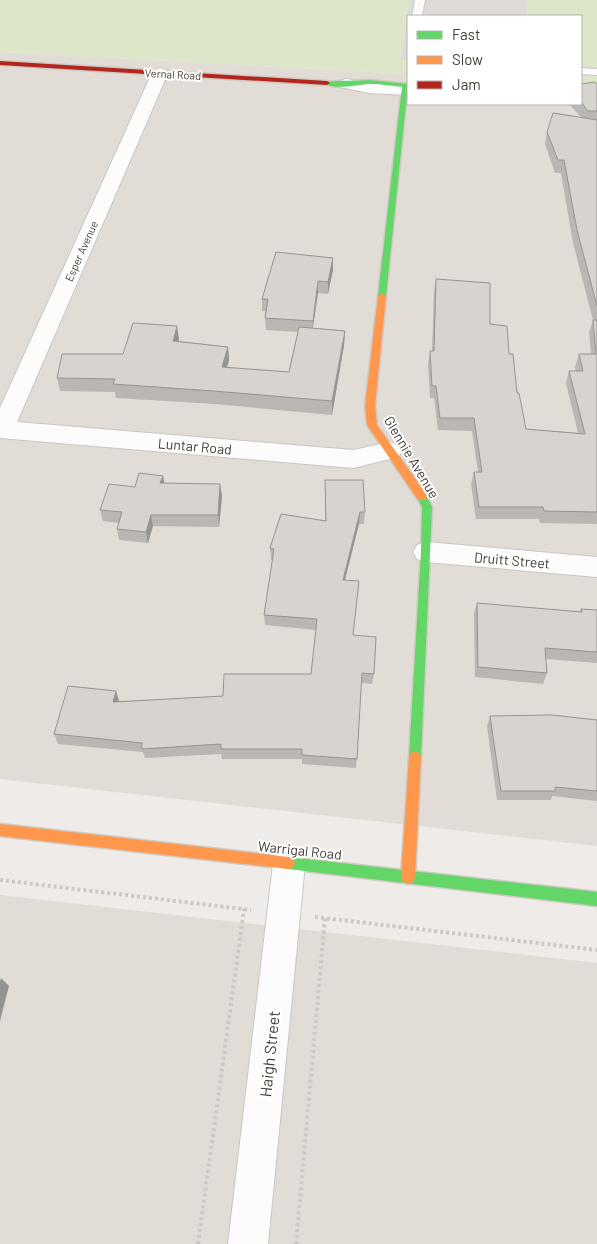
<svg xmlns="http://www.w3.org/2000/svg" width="597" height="1244" viewBox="0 0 597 1244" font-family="Barlow,sans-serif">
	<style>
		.residential { fill: #e1dcd5 }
		.green { fill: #dee6ca }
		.parking { fill: #dddad8 }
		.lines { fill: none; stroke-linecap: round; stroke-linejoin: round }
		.lane-casing { stroke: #cac7c4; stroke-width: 2 }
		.street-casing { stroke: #cac7c4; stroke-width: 2 }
		.fast-casing { stroke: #cfcac2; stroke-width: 3 }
		.slow-casing { stroke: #cfcac2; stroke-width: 3 }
		.jam-casing { stroke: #cfcac2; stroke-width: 3 }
		.path { stroke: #cccac6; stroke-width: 4; stroke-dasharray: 3 3; stroke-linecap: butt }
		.lane { fill: #fcfcfc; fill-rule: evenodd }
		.street { fill: #fcfcfc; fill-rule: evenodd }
		.fast { fill: #63d668; fill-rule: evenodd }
		.slow { fill: #ff974d; fill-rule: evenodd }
		.jam { fill: #b3261e; fill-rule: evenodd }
		.wall { fill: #b9b6b3 }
		.shaded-wall { fill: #969492 }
		.building { fill: #d7d4d0; stroke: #969492 }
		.labels { text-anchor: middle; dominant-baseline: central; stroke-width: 4; stroke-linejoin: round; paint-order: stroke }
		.far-street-label { font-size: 11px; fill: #423c35; stroke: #fff }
		.street-label { font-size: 14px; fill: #423c35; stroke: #fff }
		.near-street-label { font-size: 16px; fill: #423c35; stroke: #fff }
	</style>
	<rect width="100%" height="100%" fill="#eeebe8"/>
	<path class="residential" d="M0 52 408 74V104H581V83L597 84V846L0 779Z
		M0 895 597 963V1244H0Z"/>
	<path class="green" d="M0 0H597V84L581 83V16H408V74L0 52Z"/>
	<path class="parking" d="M410 0H527V16H408V59L401 60Z"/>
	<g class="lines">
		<defs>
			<path id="lane" d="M415 0H425L422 16H412Z
				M581 68 597 69V75L581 74Z"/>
			<path id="street" d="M160 68 166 70 168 73 17 422 353 450 390 442 398 445 402 451 398 457 353 468 0 438V408L152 73 154 70Z
				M346 79 408 87V95L369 93 340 87 338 84 340 81Z
				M426 542 597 557V577L426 562 417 559 413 552 417 545Z
				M289 848 301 853 305 864 268 1244H228L273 864 277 853Z"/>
			<path id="fast" d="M369 80 408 84 386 296 382 299 378 296 402 87C392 86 381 84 371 84 357 84 336 91 324 83 329 80 360 81 369 80Z
				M422 493 426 494 432 507 421 757 419 761 415 763 411 761 409 757 421 552 422 507 417 497Z
				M288 857 597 892V906L288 869 283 868 281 863 283 858Z"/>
			<path id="slow" d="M382 293 386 296 375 406 377 425 426 494 427 497 426 500H418L367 425 365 406 378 296Z
				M415 751 419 753 421 757 415 877 413 882 408 884 403 882 401 877 409 757 411 753Z
				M0 824 288 857 293 858 295 863 293 868 288 869 0 836Z"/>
			<path id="jam" d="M0 61 327 81 330 83 327 85 0 65Z"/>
		</defs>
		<use href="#lane" class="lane-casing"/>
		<use href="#street" class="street-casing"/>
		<use href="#fast" class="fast-casing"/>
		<use href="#slow" class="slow-casing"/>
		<use href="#jam" class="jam-casing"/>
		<path class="path" d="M0 880 251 910
			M315 917 597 950
			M198 1244 244 909
			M296 1244 325 918"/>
		<use href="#lane" class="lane"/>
		<use href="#street" class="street"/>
		<use href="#fast" class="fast"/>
		<use href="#slow" class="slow"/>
		<use href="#jam" class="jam"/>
	</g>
	<path class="wall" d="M581 84H597V524L540 523 539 519H476L471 484 474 472H478L472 431 438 430 434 398H430L428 364 430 351H432L434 292 436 279 490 324 509 354 526 429 578 433 566 383 569 371H576L575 367 579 354H591L589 332 593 320 573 243 561 173H555L545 144 547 132 581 117 569 104H581Z
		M333 270 328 294 318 293 313 328 345 331 344 345 332 415 215 404 116 398 115 392 60 391 57 378 123 354 179 339V341L228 347 229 360 227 368 289 372 298 332 266 330 265 318 266 311H262V299Z
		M163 476 164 483 220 484 222 496 219 527 153 526 148 543 119 540 117 529 119 523 103 521 100 510 135 487Z
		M325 480 365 512 364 524H359L345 580 353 635 374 674 372 684 361 683 356 768 302 764V759H222L221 754 145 758 143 752 58 744 54 734 116 691 118 702 223 696 311 674 316 630 265 625 264 615 273 560H271L270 548 325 521Z
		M477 603 580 612 581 609 597 610V663L546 659 547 673 543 684 475 677 474 614Z
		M490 716 597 720V801L552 796 551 800H497L487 726Z"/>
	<path class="shaded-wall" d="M333 258V270L328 294V282Z
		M318 281V293L312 333 313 321Z
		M177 326 179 339 175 354 173 341Z
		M345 331 344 345 332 415V401Z
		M228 347 229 360 223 381 222 367Z
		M163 476 165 487 160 483Z
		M220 484 222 496 219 527 218 515Z
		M360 512 359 524 342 591 343 580Z
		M151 515 153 526 148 543 146 532Z
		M116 691 119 701 116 712 113 702Z
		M1 978 9 986 0 1021V981Z"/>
	<path class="building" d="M595 82 597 84V111H588L581 102V84Z
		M553 113 597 120V306L577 230 564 160H558L547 132Z
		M276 252 333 258 328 282 318 281 313 321 265 318 268 299H262Z
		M436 279 490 283V324L507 326 509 354H513L517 393H519L526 429 585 434 569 371H583L579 354H596L593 320H597V512L544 511 543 507H479L474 472H482L474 418H440L436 386H432L430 351H434Z
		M133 323 177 326 173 341 228 347 222 367 289 372 299 327 345 331 332 401 214 391 113 384 115 379 57 378 62 354H123Z
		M139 473 163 476 160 483 220 484 218 515H151L146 532 117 529 122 512 100 510 109 484 135 487Z
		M325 480H363L365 512H360L343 580 359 581 353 635 376 637 374 674 362 673 357 759 302 755V749H221V744L142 749V743L54 734 68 686 116 691 113 702 223 696 224 674H311L317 619 264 615 274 549 270 548 281 514 326 521Z
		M477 603 582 612 581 609 597 610V652L545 648 547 673 478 667Z
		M552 715 597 720V791L555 787V791H501L490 716Z"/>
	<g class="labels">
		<g class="far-street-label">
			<text transform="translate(173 74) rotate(3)">Vernal Road</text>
			<text transform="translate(81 251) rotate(-66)">Esper Avenue</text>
		</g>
		<g class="street-label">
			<text transform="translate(195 446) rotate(5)">Luntar Road</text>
			<text transform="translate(412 457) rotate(59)">Glennie Avenue</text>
			<text transform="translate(512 560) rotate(5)">Druitt Street</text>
			<text transform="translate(300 850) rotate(6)">Warrigal Road</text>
		</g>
		<g class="near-street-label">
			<text transform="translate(269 1054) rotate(-84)">Haigh Street</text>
		</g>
	</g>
	<rect x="407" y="15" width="175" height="90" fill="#ffffff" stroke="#b3b1ae"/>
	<rect x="417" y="31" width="25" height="8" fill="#63d668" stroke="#b3b1ae"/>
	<text x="452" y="40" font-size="15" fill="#423c35">Fast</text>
	<rect x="417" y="56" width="25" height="8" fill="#ff974d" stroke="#b3b1ae"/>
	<text x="452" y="65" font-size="15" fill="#423c35">Slow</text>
	<rect x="417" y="81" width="25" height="8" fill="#b3261e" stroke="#b3b1ae"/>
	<text x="452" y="90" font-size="15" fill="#423c35">Jam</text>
</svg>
